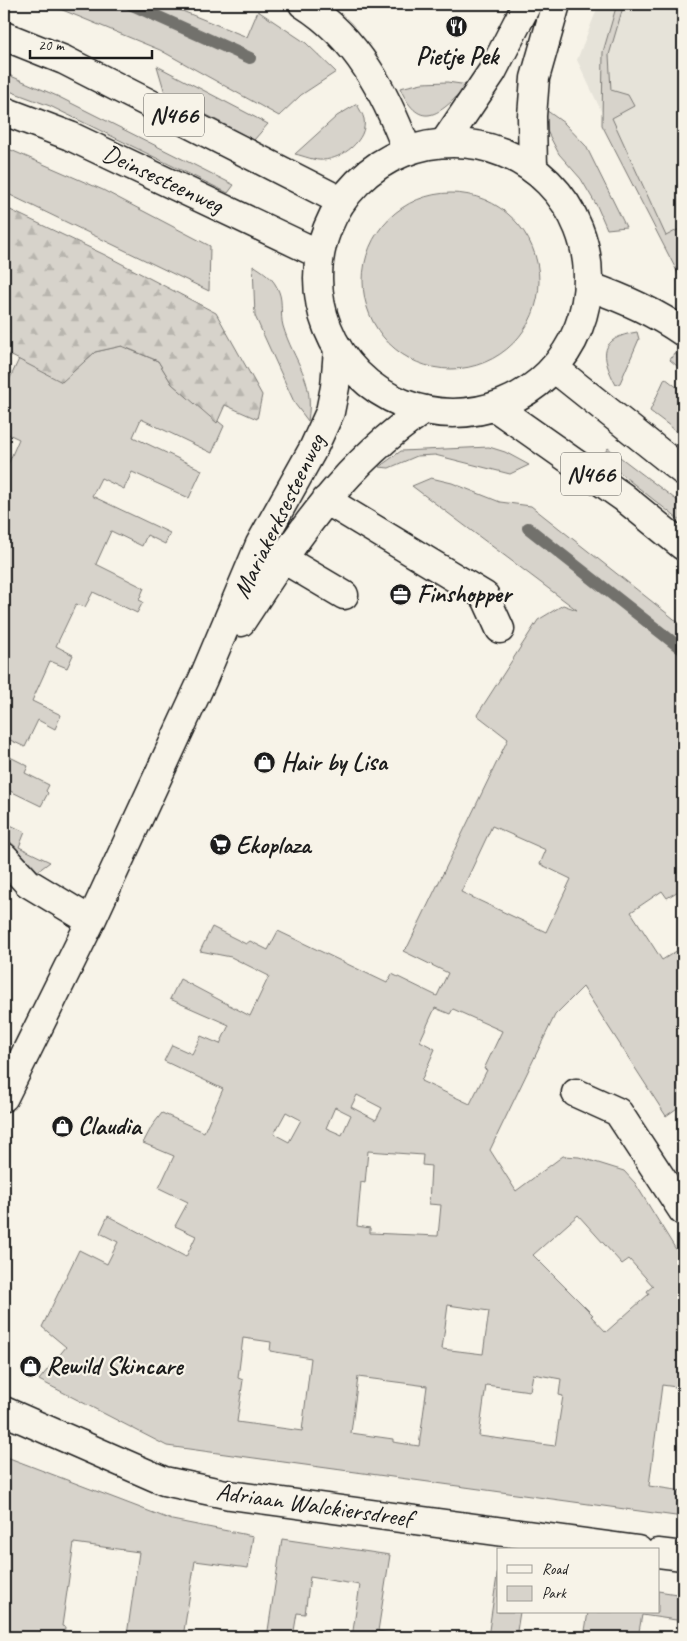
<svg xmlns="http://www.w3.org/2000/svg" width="687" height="1641" viewBox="0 0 687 1641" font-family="Caveat,sans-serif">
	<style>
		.built { fill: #e6e3d9 }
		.green { fill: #d7d3cb; stroke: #7a7874; fill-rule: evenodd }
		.forest { fill: url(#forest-firs); stroke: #7a7874 }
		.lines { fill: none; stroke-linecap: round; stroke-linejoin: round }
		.stream { stroke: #72716c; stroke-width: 12 }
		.minor-casing { stroke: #1c1c1c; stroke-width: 31 }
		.highway-casing { stroke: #1c1c1c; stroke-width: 31 }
		.minor { stroke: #f7f3e8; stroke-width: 28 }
		.highway { stroke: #f7f3e8; stroke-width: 28 }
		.labels { text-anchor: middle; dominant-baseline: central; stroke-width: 4.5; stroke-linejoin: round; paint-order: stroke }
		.shield { fill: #f7f3e8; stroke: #5e5c59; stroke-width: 1 }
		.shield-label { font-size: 24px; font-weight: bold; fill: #1c1c1c }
		.poi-label { font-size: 25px; font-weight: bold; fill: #1c1c1c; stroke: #f7f3e8; text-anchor: start }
		.street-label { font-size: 25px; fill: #1c1c1c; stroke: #f7f3e8 }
	</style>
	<defs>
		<pattern id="forest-firs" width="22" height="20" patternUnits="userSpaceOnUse" patternTransform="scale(1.25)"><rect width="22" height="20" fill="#d7d3cb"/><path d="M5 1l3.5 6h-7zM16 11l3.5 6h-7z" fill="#b8b5ae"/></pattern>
	</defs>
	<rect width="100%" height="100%" fill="#f7f3e8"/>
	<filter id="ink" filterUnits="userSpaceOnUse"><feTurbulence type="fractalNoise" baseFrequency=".02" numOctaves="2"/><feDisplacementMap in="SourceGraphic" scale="10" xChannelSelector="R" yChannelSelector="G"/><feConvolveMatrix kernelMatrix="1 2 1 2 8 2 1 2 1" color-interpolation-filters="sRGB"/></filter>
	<g filter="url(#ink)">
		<path class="built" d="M599 4H683V283L577 60Z"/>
		<path class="green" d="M48 4H165L247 37 258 11 306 43 336 72 301 95 279 116 160 50Z
			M617 4H624L609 55 611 90 628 95 634 106 612 118 666 236 683 227V283L602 125 603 52Z
			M157 66 268 124 254 140 165 93Z
			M4 73 57 96 234 185 228 193 50 106 4 89Z
			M447 82 468 85C442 112 421 135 400 88L422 83Z
			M357 104C359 109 363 114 364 119 368 140 342 159 323 160 315 161 304 156 295 154L337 116Z
			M546 110 564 123 586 146 626 227 607 229 597 206 581 179 559 154 547 131Z
			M4 147 103 190 210 246 209 291 4 192Z
			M363 281a88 88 0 1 1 176 0a88 88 0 1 1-176 0Z
			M253 265C264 272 274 278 279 292 283 302 280 315 283 326 294 363 315 378 308 421L295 404 255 316Z
			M637 332 639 339 620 383 616 385C600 355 599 338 637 332Z
			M121 346 158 361 172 384 224 426 212 453 141 419 133 437 202 470 189 498 132 472 124 489 101 478 92 496 170 533 165 544 147 535 142 546 111 531 96 564 144 588 139 600 143 602 137 613 93 592 85 607 76 604 56 646 73 655 67 668 50 661 32 701 61 715 55 729 38 720 25 747 10 740 4 753V468L6 469 19 439 4 432V391L19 359 62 381 95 352Z
			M674 353 683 360V371L670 360Z
			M665 378 683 392V436L650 411Z
			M489 447 505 452 529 465 510 474 435 455 417 456 389 468 379 467 401 451Z
			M608 448 683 505V523L601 458Z
			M431 478 452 483 500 502 531 506 683 626V888L667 898 662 891 631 912 662 960 683 947V1104L666 1116 583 987 555 1015 490 1150 516 1191 563 1156 579 1157 624 1171 635 1183 683 1261V1388L662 1385 649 1486 683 1491V1517L167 1446 39 1380 66 1347 42 1327 79 1250 107 1264 118 1242 100 1233 108 1216 186 1257 196 1236 175 1226 188 1202 159 1188 174 1156 143 1143 152 1126 162 1113 204 1132 223 1089 164 1061 172 1045 192 1054 201 1036 220 1044 229 1025 170 999 180 979 250 1016 269 976 231 957 200 951 212 927 246 944 250 941 268 950 278 931 387 983 392 974 437 996 448 973 403 951 408 946 508 739 477 715 538 620 563 605 577 610 412 486ZM492 826 546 850 540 864 571 879 546 932 461 892ZM435 1008 450 1014 453 1009 502 1031 484 1069 487 1070 470 1104 421 1081 435 1049 420 1041ZM357 1095 382 1108 376 1120 351 1107ZM335 1107 351 1115 342 1135 326 1128ZM286 1112 301 1120 289 1142 274 1134ZM368 1151 423 1155 422 1165 431 1166 429 1204 441 1205 438 1236 370 1233V1228L357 1226 361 1182 365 1183ZM578 1215 622 1264 629 1259 653 1286 647 1291 649 1294 606 1332 591 1316 593 1315 533 1255ZM448 1305 489 1311 483 1354 442 1349ZM243 1338 271 1342 270 1351 311 1358 302 1431 237 1422 243 1380 238 1378ZM533 1374 561 1379 559 1395 563 1396 555 1446 479 1436 486 1385 530 1391ZM358 1377 427 1386 419 1446 393 1442V1439L351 1433Z
			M4 754 28 766 25 773 49 785 46 791 48 793 41 806 4 788Z
			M4 822 25 832 19 847 50 862 38 871 4 835Z
			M4 1456 172 1520 253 1536 248 1568 195 1561 183 1637H123L124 1634 127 1635 139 1552 74 1543 62 1626 65 1627 64 1637H4Z
			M282 1539 390 1555 378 1631 405 1635V1637H352L360 1585 310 1577 305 1614 297 1613 293 1637H267Z
			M498 1569V1612H520L516 1637H488Z
			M658 1591 683 1595V1621L642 1615 638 1637H584L588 1612H658Z"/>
		<path class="forest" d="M4 207 103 254 216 313 262 395 257 419 225 405 217 423 172 384 158 361 122 346 95 352 62 382 4 352Z"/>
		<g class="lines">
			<path class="stream" d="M130 4 250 58
				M528 528 683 650"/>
			<defs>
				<path id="minor" d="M303 4C357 38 385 92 407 150
					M444 143 492 72 527 4
					M533 169 532 116 535 78 556 4
					M588 286C623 298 653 311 683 332
					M326 500 485 596 500 629
					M268 550 344 595
					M241 622C295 540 341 466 424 410
					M4 857 28 883 91 921
					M576 1093 618 1112 683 1211
					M4 1097 91 921 203 679 260 544 313 449 330 412 335 387 338 349
					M4 1411 164 1481 230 1495 638 1550
					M658 1553 683 1556"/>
				<path id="highway" d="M4 36 64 60 341 201
					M4 111 70 136 319 254
					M318 278a135 135 0 1 1 270 0a135 135 0 1 1-270 0Z
					M554 368 683 471
					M495 407 623 497 683 546"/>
			</defs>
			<use href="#minor" class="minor-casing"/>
			<use href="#highway" class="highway-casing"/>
			<use href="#minor" class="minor"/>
			<use href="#highway" class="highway"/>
		</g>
	</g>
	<defs>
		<symbol id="restaurant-disc" viewBox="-11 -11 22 22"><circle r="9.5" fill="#1c1c1c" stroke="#f7f3e8"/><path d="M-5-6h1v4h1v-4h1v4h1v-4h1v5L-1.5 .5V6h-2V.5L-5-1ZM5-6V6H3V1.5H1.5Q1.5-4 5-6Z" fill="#fff"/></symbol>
		<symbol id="office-disc" viewBox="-11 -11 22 22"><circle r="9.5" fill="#1c1c1c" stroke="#f7f3e8"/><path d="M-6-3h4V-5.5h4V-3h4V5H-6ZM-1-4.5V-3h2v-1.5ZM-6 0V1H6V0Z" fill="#fff"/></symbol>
		<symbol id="shop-disc" viewBox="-11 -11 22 22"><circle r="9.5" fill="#1c1c1c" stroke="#f7f3e8"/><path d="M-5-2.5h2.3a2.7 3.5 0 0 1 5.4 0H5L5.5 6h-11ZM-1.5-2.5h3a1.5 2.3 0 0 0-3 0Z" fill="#fff"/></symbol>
		<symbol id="supermarket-disc" viewBox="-11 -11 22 22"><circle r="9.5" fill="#1c1c1c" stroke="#f7f3e8"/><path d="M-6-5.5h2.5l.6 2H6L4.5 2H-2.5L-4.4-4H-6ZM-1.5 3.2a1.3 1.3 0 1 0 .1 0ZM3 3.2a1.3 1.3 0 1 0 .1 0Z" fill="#fff"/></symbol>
	</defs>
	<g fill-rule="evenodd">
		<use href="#restaurant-disc" x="444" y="14" width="25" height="25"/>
		<use href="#office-disc" x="388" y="582" width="25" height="25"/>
		<use href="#shop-disc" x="252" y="750" width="25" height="25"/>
		<use href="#supermarket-disc" x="208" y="832" width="25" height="25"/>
		<use href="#shop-disc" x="50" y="1114" width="25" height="25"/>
		<use href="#shop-disc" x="18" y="1354" width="25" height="25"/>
	</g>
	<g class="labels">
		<g class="shield">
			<rect x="144" y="93.5" width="60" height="43" rx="4"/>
			<rect x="561" y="452.5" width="60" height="43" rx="4"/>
		</g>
		<g class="shield-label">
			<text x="174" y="115">N466</text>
			<text x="591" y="474">N466</text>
		</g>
		<g class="poi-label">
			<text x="457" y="56" text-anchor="middle">Pietje Pek</text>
			<text x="417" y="594">Finshopper</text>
			<text x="281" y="762">Hair by Lisa</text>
			<text x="236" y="845">Ekoplaza</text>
			<text x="78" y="1126">Claudia</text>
			<text x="46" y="1366">Rewild Skincare</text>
		</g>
		<g class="street-label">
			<text transform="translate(163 179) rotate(25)">Deinsesteenweg</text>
			<text transform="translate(279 516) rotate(-64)">Mariakerksesteenweg</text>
			<text transform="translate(314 1505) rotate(8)">Adriaan Walckiersdreef</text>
		</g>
	</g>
	<rect width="687" height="1641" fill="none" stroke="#f7f3e8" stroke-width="20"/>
	<rect x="10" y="10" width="667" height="1621" fill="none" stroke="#1c1c1c" stroke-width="2" filter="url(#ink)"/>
	<rect x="497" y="1548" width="162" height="65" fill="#f7f3e8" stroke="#9f9d96"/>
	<rect x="507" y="1565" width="25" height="8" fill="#f7f3e8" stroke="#9f9d96"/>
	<text x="542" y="1574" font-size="15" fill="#1c1c1c">Road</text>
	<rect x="507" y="1586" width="25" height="15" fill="#d7d3cb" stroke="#9f9d96"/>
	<text x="542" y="1598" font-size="15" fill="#1c1c1c">Park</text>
	<path d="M30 50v8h122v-8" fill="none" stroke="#1c1c1c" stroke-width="2.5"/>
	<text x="38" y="50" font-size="15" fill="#1c1c1c" stroke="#f7f3e8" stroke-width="4" paint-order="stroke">20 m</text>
</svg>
